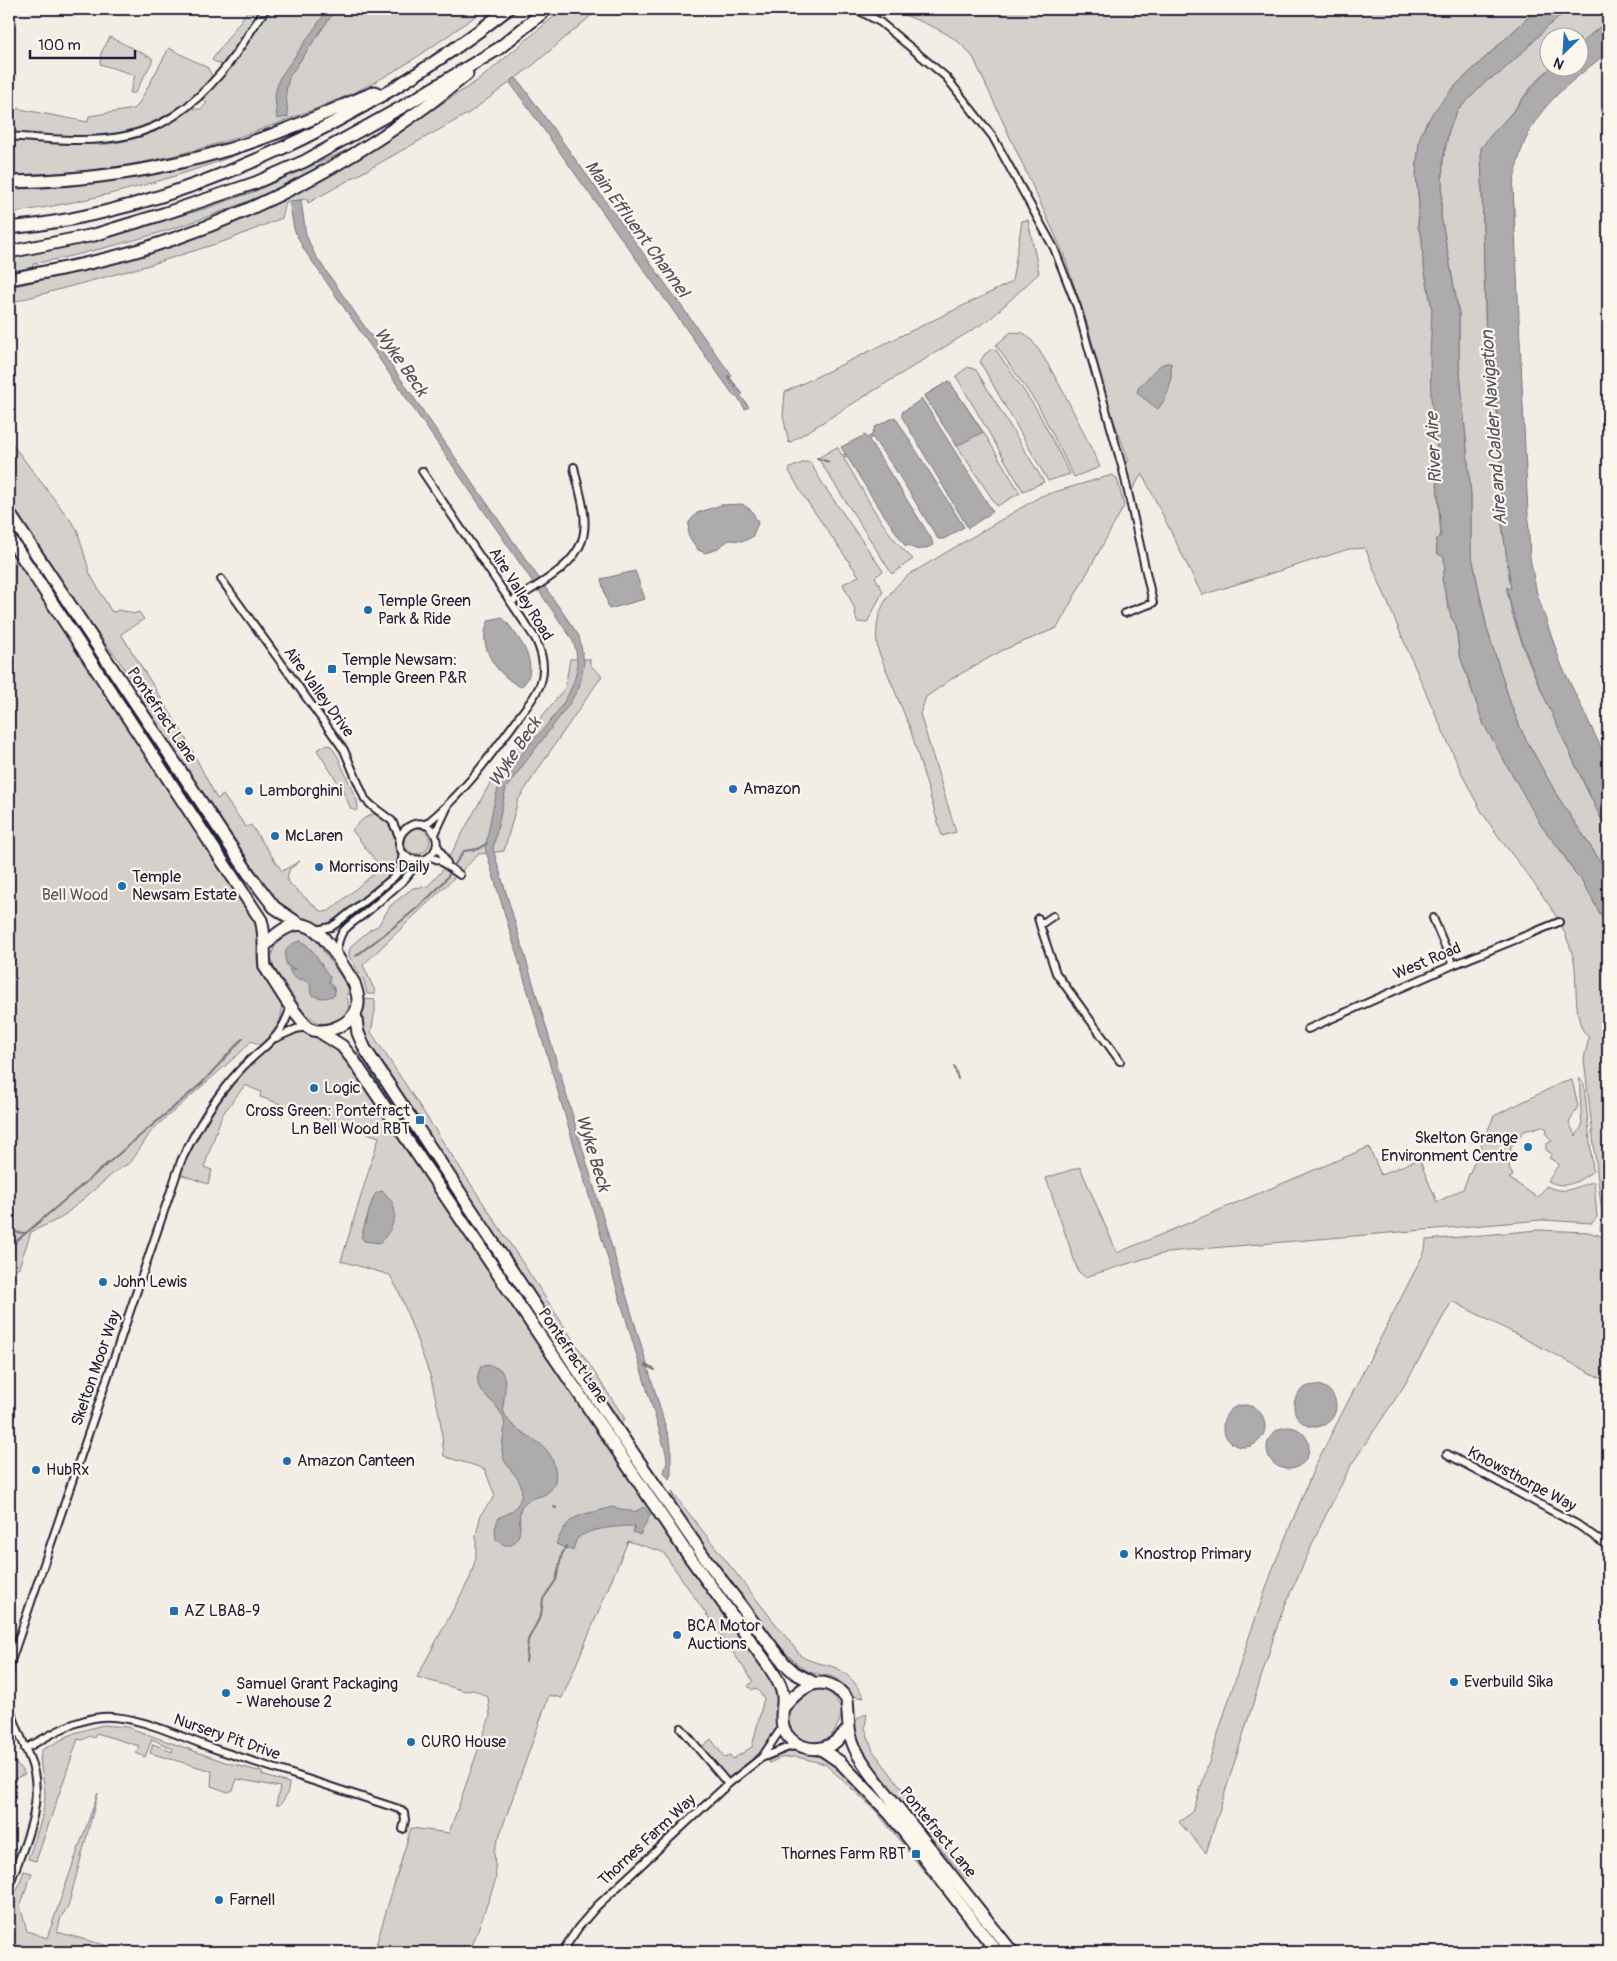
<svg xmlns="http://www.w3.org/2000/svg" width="1617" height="1961" viewBox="0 0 1617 1961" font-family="Pangolin,sans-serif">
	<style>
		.green { fill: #d4d1cc; stroke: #7b7a84 }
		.water { fill: #aeabad; stroke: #76747f }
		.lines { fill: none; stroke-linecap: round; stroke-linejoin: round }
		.stream { stroke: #76747f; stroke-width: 2 }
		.street-casing { stroke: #22223b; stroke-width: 10 }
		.highway-casing { stroke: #22223b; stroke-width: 15 }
		.street { stroke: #fbf7ec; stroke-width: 6 }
		.highway { stroke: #fbf7ec; stroke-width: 11 }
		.poi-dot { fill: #1f6fb2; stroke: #fbf7ec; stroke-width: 2 }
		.labels { text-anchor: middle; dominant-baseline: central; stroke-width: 4.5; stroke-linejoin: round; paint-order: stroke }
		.street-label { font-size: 16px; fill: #22223b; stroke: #fbf7ec }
		.poi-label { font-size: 16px; fill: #22223b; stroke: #fbf7ec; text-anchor: start }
		.park-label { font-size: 16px; fill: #575766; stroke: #fbf7ec }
		.water-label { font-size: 18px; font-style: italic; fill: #535263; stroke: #fbf7ec }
	</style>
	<rect width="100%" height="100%" fill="#f2eee5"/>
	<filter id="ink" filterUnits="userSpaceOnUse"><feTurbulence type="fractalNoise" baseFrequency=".02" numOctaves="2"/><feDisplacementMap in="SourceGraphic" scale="10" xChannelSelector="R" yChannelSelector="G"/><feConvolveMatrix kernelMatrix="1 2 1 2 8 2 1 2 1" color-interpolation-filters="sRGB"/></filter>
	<g filter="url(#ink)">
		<path class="green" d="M249 9H486C456 29 427 52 396 70 362 91 325 105 289 119 193 156 111 174 9 175V140L61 144H109L134 139 155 132 191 109H201L207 103 202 100 233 64 225 60 222 65 212 60Z
			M563 9H599L532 66 469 113 308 203 307 199 286 202 282 218 228 240 146 266 9 303V287L95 269 161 250 325 176 381 143 480 79Z
			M890 9H1537L1455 86 1426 123 1419 142 1416 176 1419 203 1418 227 1422 238 1423 261 1432 309 1437 447 1435 453 1441 536 1436 540 1437 553 1444 557 1445 568 1442 579 1451 617 1456 625 1459 653 1484 725 1493 737 1507 766 1576 875 1581 879 1608 928V1233L1600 1230 1602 1214 1584 1059 1589 1037C1572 1026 1578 980 1574 961 1572 950 1566 936 1561 925 1536 878 1496 842 1472 794 1462 775 1454 755 1445 736 1417 674 1391 610 1365 548L1349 549 1202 595 1142 473 1130 494 1124 464 1129 461 1108 405 1088 326 1062 250 974 59C956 31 919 22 890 9Z
			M1569 9H1608V20L1580 44V38H1550V68L1535 82 1514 110 1481 148 1486 346 1495 358 1502 524 1511 588 1510 589 1507 587V590L1512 614 1529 663 1586 788 1608 832V873L1558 797 1523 734 1511 705 1487 629 1471 552V495L1459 361V314L1441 216 1443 160 1449 130 1457 111 1488 80 1503 70 1528 47 1548 26Z
			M110 37 152 58V62L135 93H130L135 75 100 64 101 53Z
			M169 48 208 68 213 79C144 145 97 138 9 133V107L88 122 89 116 134 109 138 105Z
			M311 123C287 133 264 144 241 153 166 182 88 202 9 213V186L87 182Z
			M360 144C338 156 316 170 293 181 210 221 123 246 33 264V267L9 272V254L98 239 201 210 253 192Z
			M1028 220 1039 273 990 319 789 443 783 416 785 392 1012 282 1022 221Z
			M1011 332C1015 333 1020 332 1023 333 1042 341 1089 444 1100 467L1074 477 1039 407 996 345Z
			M992 349 996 350 1037 410 1070 474 1048 481 980 362 985 354Z
			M968 367 976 370 1044 482 1023 491 956 376Z
			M949 381 987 438 1020 493 997 506 924 396Z
			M9 440 77 529 90 574 111 611 114 612 118 610 129 612 133 614 139 612 144 619 121 634 184 735 217 799 223 795 246 827 251 825 282 871 300 861 289 870 287 880 290 884 319 910 324 912 329 911 381 868 352 830 363 819 373 814C393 821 392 829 396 846 397 853 401 859 398 865 395 875 337 922 327 924V927C310 928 292 913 278 904L146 707 139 692 120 662 83 614 9 503Z
			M837 447 842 455 845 454 846 456 843 457C864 491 883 533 913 559L892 574 818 458Z
			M805 462H810L824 486 883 571 875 577 883 591 867 623 857 622 854 607 843 584 859 576 804 497 789 471 790 468Z
			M1112 475 1117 478 1124 506 1057 628 1003 650 953 678 926 697 920 714 956 832 942 836 910 728 878 650C872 617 885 593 910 574L1041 496Z
			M9 545 252 915 257 927 259 936 257 956 258 968 281 1005C285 1022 271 1033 261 1045L251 1041 242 1051 152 1130 131 1162 116 1171 61 1218 31 1232 19 1267 9 1274Z
			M570 659H590V665L602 676 557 741 518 800 504 851 479 854 363 965 375 991V994H367L364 981 349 956V951L352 945 371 929 378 926 391 905 413 888 428 886 441 872 494 776 565 688Z
			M326 745 331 746 338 757 357 801 358 808 356 811 351 809 342 789 317 750Z
			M404 841a13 13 0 1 1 26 0a13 13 0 1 1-26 0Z
			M405 861 412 864 395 883 344 925 338 932 335 929 397 878 403 870Z
			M294 931 305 932 314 937 349 989 347 994 349 1008 344 1017 329 1024 319 1023 305 1014 274 968 271 957 276 942 279 937Z
			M364 999 375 1000V1011L371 1032 625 1419 619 1422 431 1142 423 1123 415 1111 403 1099 366 1042 361 1022Z
			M307 1027 342 1046 779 1682 783 1726 761 1758 728 1784 699 1749 711 1739 725 1758 730 1755 733 1759 752 1747 764 1698 756 1688 752 1690 748 1686 753 1681 663 1552 628 1541 562 1698 549 1695 494 1851 496 1879 470 1952 453 1946 451 1952H407L409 1945 406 1952H374L411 1828 449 1833 490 1716 488 1697 474 1690 465 1691 417 1677 470 1578 476 1557V1535L481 1514 495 1496 485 1470C472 1463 458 1462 444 1456L440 1418 431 1378 400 1294 390 1275 341 1261 379 1137 260 1097 261 1092 245 1085 222 1115 204 1167 212 1170 208 1184 177 1173 221 1092 275 1038Z
			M1579 1078 1584 1084 1593 1171C1578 1182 1566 1190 1548 1181L1559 1164 1549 1158 1552 1154 1546 1150V1144L1552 1141 1546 1134 1547 1129 1542 1126 1524 1131 1511 1146 1509 1168 1513 1176 1509 1178 1538 1198 1546 1186C1568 1196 1573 1186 1594 1182L1597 1217 1592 1223 1542 1220 1177 1251 1153 1256 1085 1277 1078 1271 1046 1178 1080 1167 1117 1253 1369 1147 1381 1175 1419 1159 1437 1202 1463 1189 1494 1116 1559 1084 1572 1080 1578 1106 1569 1123 1576 1136 1582 1126Z
			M1539 1230 1588 1232 1608 1238V1382L1452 1301 1404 1386 1351 1465 1321 1525 1281 1614 1206 1853 1179 1822 1193 1812 1248 1640 1275 1563 1315 1466 1425 1251 1426 1240Z
			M672 1492 801 1656C810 1662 820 1663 831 1666 847 1671 857 1684 864 1698L852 1696C833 1665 820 1682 800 1666 783 1653 770 1633 757 1617 751 1604 741 1592 730 1583L675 1504Z
			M820 1689C832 1691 838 1701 842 1712 839 1729 824 1752 803 1742 799 1740 794 1736 790 1733 781 1707 794 1692 820 1689Z
			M867 1713 865 1728 873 1751 972 1879 965 1878 879 1775C869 1761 846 1736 858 1718Z
			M103 1725 127 1727 225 1762 262 1772V1775L289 1783C289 1791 285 1800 279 1805H276L280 1787 237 1779 233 1790 228 1792 211 1786 212 1771 150 1753 153 1744 172 1752 173 1749 152 1739 145 1757 136 1753 139 1746 96 1733 94 1738 90 1736 82 1740 78 1739 36 1861 28 1859C35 1838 45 1816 45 1793 45 1779 37 1763 42 1750L74 1733Z
			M792 1751 820 1757 834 1765 885 1815 946 1894 940 1891 876 1811 825 1764 797 1757 780 1758 769 1763 768 1761 785 1752Z
			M9 1760 15 1762 25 1774 12 1780 11 1792 9 1797Z
			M98 1793 68 1907 61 1917 57 1932 130 1952H12L9 1950V1913L24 1871 32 1873 20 1906 27 1931 47 1938Z"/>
		<path class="water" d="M328 9H336L289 77 286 92 288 117 277 119 275 95 279 79Z
			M1537 9H1569L1548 26 1528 47 1499 74 1488 80 1457 111 1449 130 1443 160 1441 216 1459 314V361L1471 495V552L1487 629 1511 705 1523 734 1558 797 1608 873V928L1581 879 1576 875 1562 852 1542 827 1484 725 1459 653 1456 625 1451 617 1442 579 1445 568 1444 557 1437 553 1436 540 1441 535 1435 453 1437 447 1431 397 1430 357 1432 309 1423 261 1422 238 1418 227 1419 203 1416 176 1419 142 1421 134 1433 112 1455 86Z
			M1608 20V52C1556 94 1523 115 1513 187L1530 558 1537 594 1561 664 1608 762V832C1592 801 1577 768 1562 736 1540 689 1519 642 1507 590V587L1510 589 1511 588 1502 524 1495 358 1486 346 1481 148C1489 136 1500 126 1510 115 1524 99 1535 82 1550 68H1580V44Z
			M514 78 518 80 732 376 728 379 749 407 745 409 737 396 735 397 732 393 511 84V80Z
			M301 200 306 235 315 255 579 636 584 662 579 687 570 703 506 788 493 849 671 1445V1475L669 1479 664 1472 667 1462 666 1453 485 848C489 832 493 799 500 785 522 740 597 696 572 639L303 248 294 229 289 201Z
			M1165 363H1171C1172 383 1170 393 1158 409L1137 393 1139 386C1149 379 1154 367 1165 363Z
			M949 381 983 432 957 446 924 396Z
			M922 399 993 512 968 528 902 417V412Z
			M895 417 964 527 944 539H938L895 469 872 437 869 440 931 538 933 545C923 550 917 552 908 545L906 547 872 497 841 447 865 435 867 438 872 435 875 427Z
			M742 504 752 511 758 523 752 537 744 541 729 540 715 550 705 553 698 550 688 535 689 522 697 513 721 505Z
			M635 571 645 599 609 609 601 579Z
			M502 617C517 634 544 667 521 687 497 676 475 645 489 620Z
			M301 941C315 949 320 965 330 977L329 982 334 988 335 995C325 999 320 999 311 994L310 983 302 979 298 980 292 975 289 969H296L288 967C281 954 287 943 301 941Z
			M382 1191C403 1208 395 1226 380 1243L364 1241 361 1237 373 1198 376 1193Z
			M490 1365 501 1370C504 1376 506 1382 505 1389 505 1397 501 1407 505 1415 517 1438 550 1437 555 1469 556 1475 556 1482 553 1487 544 1500 531 1495 524 1504 513 1518 528 1529 512 1545H504L496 1539 495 1528 499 1517C516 1513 528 1496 518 1479 513 1472 506 1465 503 1457 499 1443 509 1427 502 1415 492 1395 469 1393 481 1366Z
			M1294 1406a21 21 0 1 1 42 0a21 21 0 1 1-42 0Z
			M1223 1426a21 21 0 1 1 42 0a21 21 0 1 1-42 0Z
			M1267 1448a21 21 0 1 1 42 0a21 21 0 1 1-42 0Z
			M612 1507 634 1512 644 1507 650 1515 640 1535 633 1532 635 1526C621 1526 587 1528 577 1539 575 1542 574 1547 573 1551L556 1544C570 1510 581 1517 612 1507Z"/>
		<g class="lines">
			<path class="stream" d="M728 376 742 394
				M817 458 829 462
				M453 867 464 851 478 849 487 843
				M356 956C379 938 440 894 451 871
				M954 1066 958 1079
				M9 1232 26 1233 202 1083 243 1038
				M9 1247 26 1233
				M645 1365 655 1370
				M554 1507 556 1508
				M526 1662 528 1640 541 1615 543 1599 556 1580 562 1554 566 1546"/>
			<defs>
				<path id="street" d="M856 9 880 22 946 77 993 137 1054 248 1077 307 1123 470 1153 603 1125 613
					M9 136C100 143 156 150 220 74 238 54 250 30 266 9
					M422 471 535 638C542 652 546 666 541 682 537 696 524 709 516 721 488 759 462 795 425 825
					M221 579 344 750 365 799 372 806 392 821 400 838
					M511 602C536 586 580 565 584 532 587 511 578 488 574 467
					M435 834 447 808
					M437 845 447 863
					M430 857 439 860 460 875
					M1038 918 1040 925 1053 916
					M1433 918 1453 965
					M1040 925 1056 973 1120 1061
					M316 930 331 927 337 923 393 878 400 870 403 853
					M336 955C337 948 338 940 342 933 348 924 360 918 368 911 380 901 391 891 403 881 408 876 412 869 418 864 423 860 429 858 433 853 437 848 438 841 435 835 422 805 379 840 410 859L425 860
					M1308 1029 1453 965 1559 922
					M276 1038 296 1029 307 1027
					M1447 1454 1578 1525 1608 1546
					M9 1675 10 1664 181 1161C197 1128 214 1098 239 1071 262 1045 280 1043 291 1006
					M9 1705C15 1725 24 1743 31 1762 46 1804 23 1847 9 1886
					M681 1728 728 1784
					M25 1749C48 1736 75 1719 102 1717 136 1714 185 1739 218 1750 278 1770 339 1789 399 1809L404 1813 405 1820 403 1829
					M762 1757 783 1726
					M562 1952 578 1928 597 1906 728 1784 761 1758 789 1747 799 1746
					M1606 1952 1608 1951"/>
				<path id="highway" d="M9 182C84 181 158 171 230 149 280 134 328 112 375 92
					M9 228C185 211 370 117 508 9
					M9 252 94 235 163 214 255 183 305 161 402 107 498 49 547 9
					M9 279C55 270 101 262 146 248 262 212 374 151 467 74
					M9 513 249 874 274 907 299 924
					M9 537 261 920C266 936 263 951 265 967 275 982 295 1017 308 1027 321 1037 347 1026 355 1013 361 1004 357 992 354 983 329 946 309 894 264 947
					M355 1013 358 1033 365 1049 618 1431 705 1558 784 1663 795 1673 814 1683
					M320 1032 342 1046 354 1061 684 1549 768 1665C774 1674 782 1685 783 1696 784 1706 780 1718 783 1727 790 1747 814 1754 832 1744 839 1740 844 1734 849 1728L847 1699C824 1670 802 1685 783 1708
					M849 1728C852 1749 863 1763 876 1780L1012 1952
					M821 1749 840 1762 890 1814 997 1952"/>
			</defs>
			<use href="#street" class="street-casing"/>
			<use href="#highway" class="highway-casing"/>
			<use href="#street" class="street"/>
			<use href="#highway" class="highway"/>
		</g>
	</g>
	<g class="poi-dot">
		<circle cx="368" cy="610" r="5"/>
		<rect x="327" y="664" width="10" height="10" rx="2.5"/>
		<circle cx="733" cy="789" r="5"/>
		<circle cx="249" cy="791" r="5"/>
		<circle cx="275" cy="836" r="5"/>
		<circle cx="319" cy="867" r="5"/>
		<circle cx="122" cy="886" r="5"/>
		<circle cx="314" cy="1088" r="5"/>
		<rect x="415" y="1115" width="10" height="10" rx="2.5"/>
		<circle cx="1528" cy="1147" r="5"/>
		<circle cx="103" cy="1282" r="5"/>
		<circle cx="287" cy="1461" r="5"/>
		<circle cx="36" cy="1470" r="5"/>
		<circle cx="1124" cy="1554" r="5"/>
		<rect x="169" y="1606" width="10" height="10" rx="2.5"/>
		<circle cx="677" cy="1635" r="5"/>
		<circle cx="1454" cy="1682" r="5"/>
		<circle cx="226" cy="1693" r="5"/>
		<circle cx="411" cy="1742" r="5"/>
		<rect x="911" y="1849" width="10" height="10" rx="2.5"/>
		<circle cx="219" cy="1900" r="5"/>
	</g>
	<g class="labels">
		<g class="street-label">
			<text transform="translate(521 594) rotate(58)">Aire Valley Road</text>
			<text transform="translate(319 692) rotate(54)">Aire Valley Drive</text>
			<text transform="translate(162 715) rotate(56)">Pontefract Lane</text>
			<text transform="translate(1427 961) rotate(-23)">West Road</text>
			<text transform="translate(573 1356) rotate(56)">Pontefract Lane</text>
			<text transform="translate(96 1368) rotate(-71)">Skelton Moor Way</text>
			<text transform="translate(1522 1479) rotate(28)">Knowsthorpe Way</text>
			<text transform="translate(227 1737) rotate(19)">Nursery Pit Drive</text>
			<text transform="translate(938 1832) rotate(51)">Pontefract Lane</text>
			<text transform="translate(647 1840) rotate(-43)">Thornes Farm Way</text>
		</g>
		<g class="poi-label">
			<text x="378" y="601">Temple Green<tspan x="378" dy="18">Park &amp; Ride</tspan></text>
			<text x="342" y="660">Temple Newsam:<tspan x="342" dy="18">Temple Green P&amp;R</tspan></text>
			<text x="743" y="789">Amazon</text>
			<text x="259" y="791">Lamborghini</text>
			<text x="285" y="836">McLaren</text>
			<text x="329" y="867">Morrisons Daily</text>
			<text x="132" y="877">Temple<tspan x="132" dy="18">Newsam Estate</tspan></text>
			<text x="324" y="1088">Logic</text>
			<text x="410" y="1111" text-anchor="end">Cross Green: Pontefract<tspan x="410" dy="18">Ln Bell Wood RBT</tspan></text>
			<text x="1518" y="1138" text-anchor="end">Skelton Grange<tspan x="1518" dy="18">Environment Centre</tspan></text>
			<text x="113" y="1282">John Lewis</text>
			<text x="297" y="1461">Amazon Canteen</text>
			<text x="46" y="1470">HubRx</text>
			<text x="1134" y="1554">Knostrop Primary</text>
			<text x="184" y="1611">AZ LBA8-9</text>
			<text x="687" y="1626">BCA Motor<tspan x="687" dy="18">Auctions</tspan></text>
			<text x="1464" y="1682">Everbuild Sika</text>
			<text x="236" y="1684">Samuel Grant Packaging<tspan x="236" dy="18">- Warehouse 2</tspan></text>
			<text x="421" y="1742">CURO House</text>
			<text x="906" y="1854" text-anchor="end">Thornes Farm RBT</text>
			<text x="229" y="1900">Farnell</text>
		</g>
		<g class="park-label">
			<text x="75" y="895">Bell Wood</text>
		</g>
		<g class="water-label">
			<text transform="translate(637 229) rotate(54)">Main Effluent Channel</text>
			<text transform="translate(401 362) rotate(55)">Wyke Beck</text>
			<text transform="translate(1494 428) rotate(-94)">Aire and Calder Navigation</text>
			<text transform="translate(1434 448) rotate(-93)">River Aire</text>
			<text transform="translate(515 752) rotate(-56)">Wyke Beck</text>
			<text transform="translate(593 1153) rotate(73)">Wyke Beck</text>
		</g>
	</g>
	<rect width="1617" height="1961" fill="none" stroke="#fbf7ec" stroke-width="30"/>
	<rect x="15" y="15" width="1587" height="1931" fill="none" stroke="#22223b" stroke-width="2" filter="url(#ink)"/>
	<g transform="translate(1564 52) rotate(205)"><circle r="24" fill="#fbf7ec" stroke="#a4a2a5"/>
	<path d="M0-4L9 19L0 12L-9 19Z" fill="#1f6fb2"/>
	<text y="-8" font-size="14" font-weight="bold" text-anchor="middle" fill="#22223b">N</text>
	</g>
	<path d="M30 50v8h105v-8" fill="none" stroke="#22223b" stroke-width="2.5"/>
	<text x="38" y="50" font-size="15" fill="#22223b" stroke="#fbf7ec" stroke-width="4" paint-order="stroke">100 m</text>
</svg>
